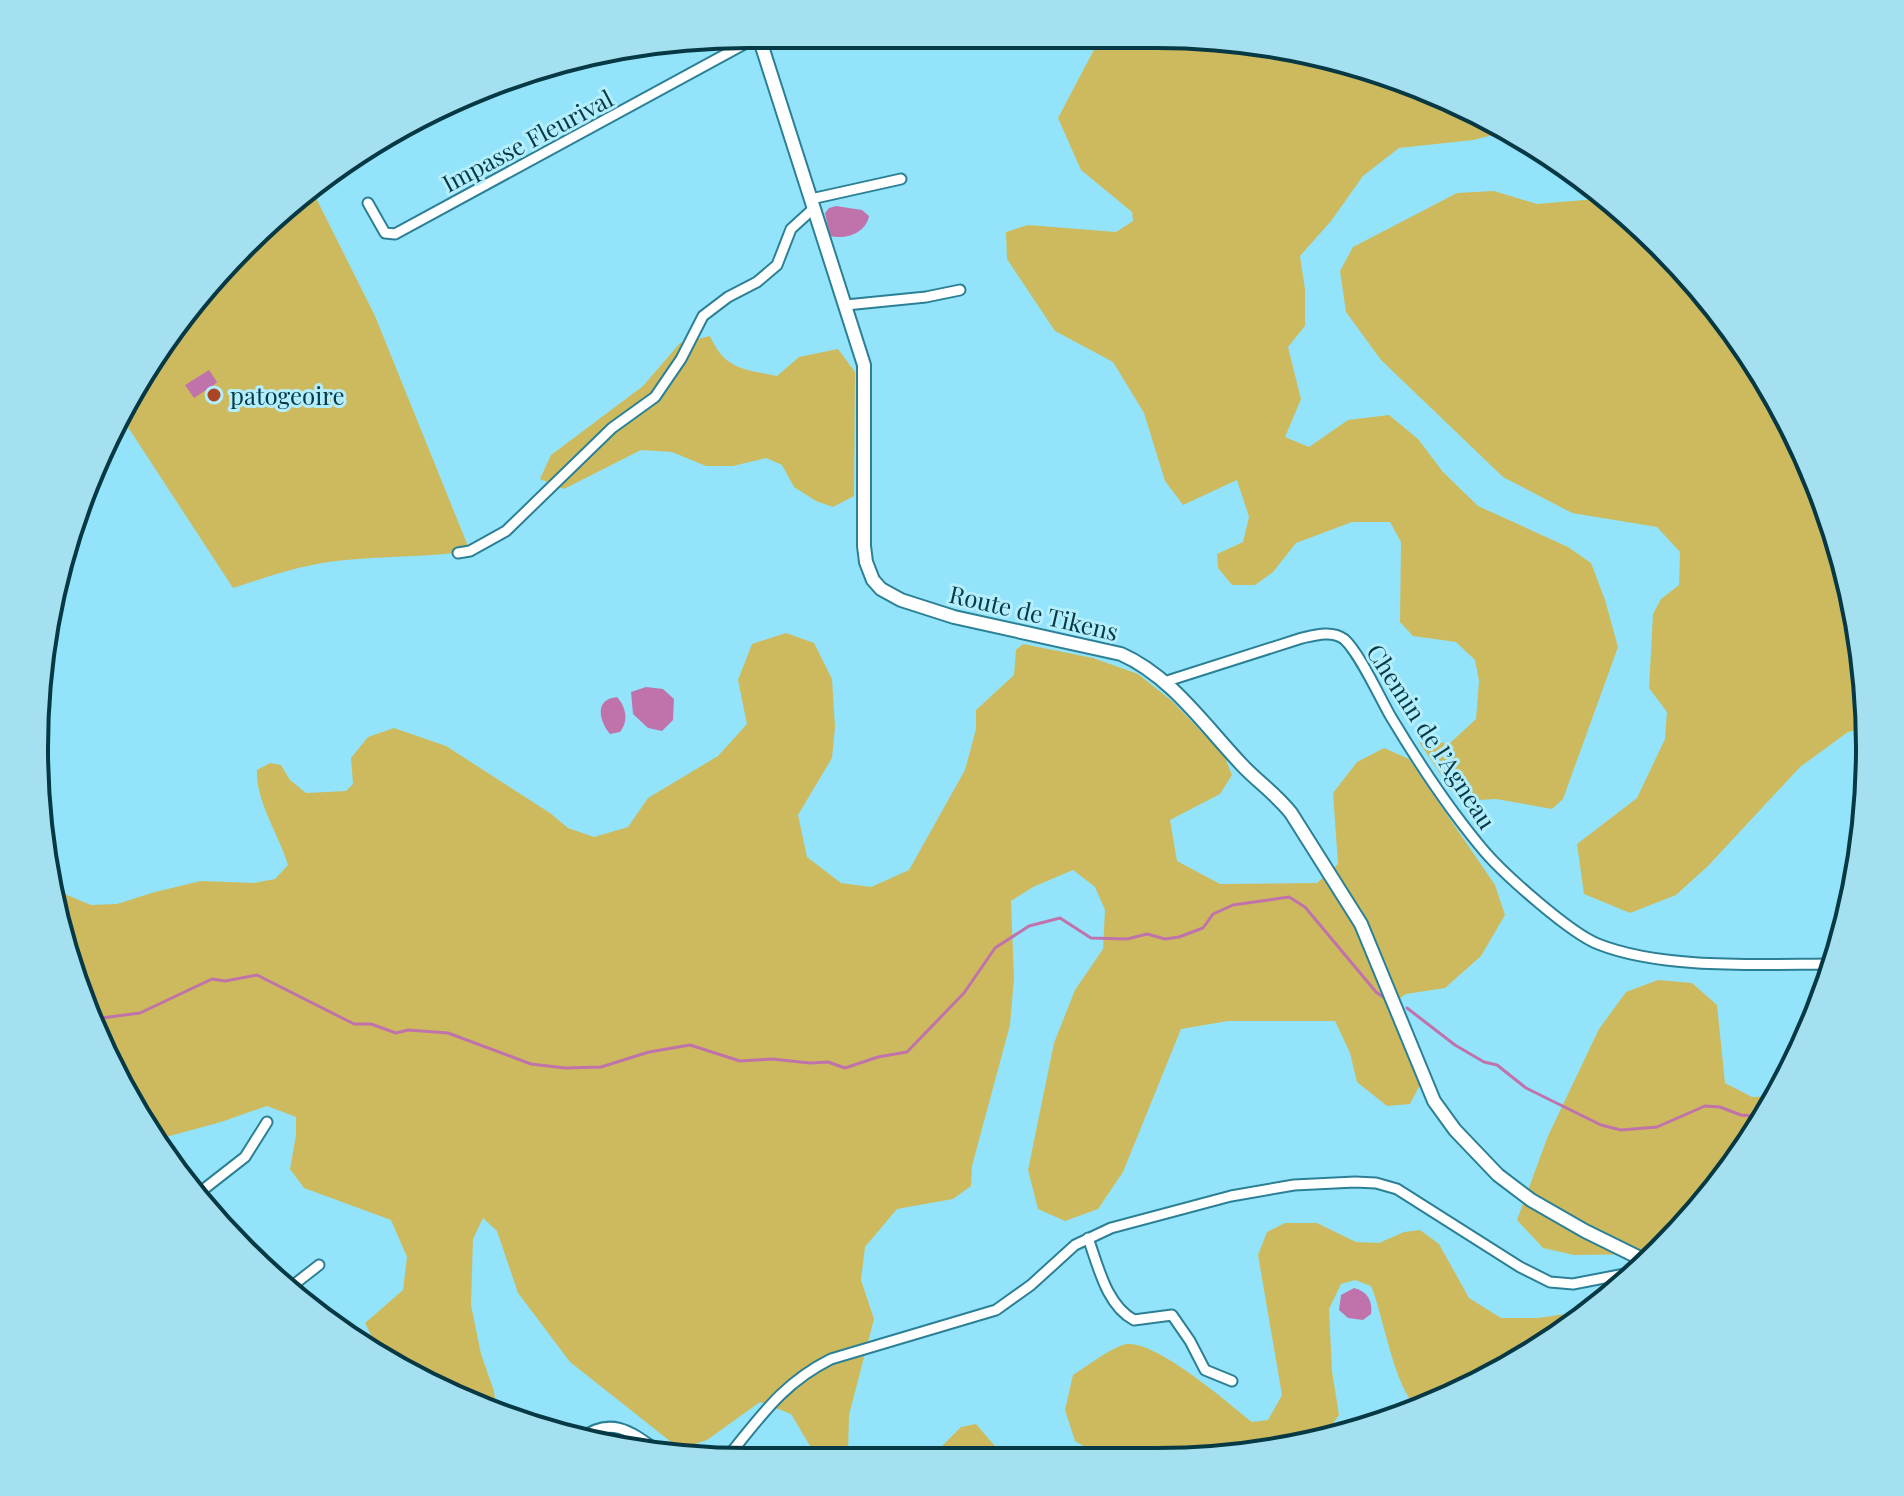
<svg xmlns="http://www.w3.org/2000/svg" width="1904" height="1496" viewBox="0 0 1904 1496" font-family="'Playfair Display',serif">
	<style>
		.green { fill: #cdba5e }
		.water { fill: #c073ab }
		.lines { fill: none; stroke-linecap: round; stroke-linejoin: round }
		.stream { stroke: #c073ab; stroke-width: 3 }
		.minor-casing { stroke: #2c8095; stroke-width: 13 }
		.tertiary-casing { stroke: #2c8095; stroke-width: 16 }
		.minor { stroke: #fff; stroke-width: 9 }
		.tertiary { stroke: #fff; stroke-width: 12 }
		.poi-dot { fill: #ac4523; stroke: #b3eeff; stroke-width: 3 }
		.labels { text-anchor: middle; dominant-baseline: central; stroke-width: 6; stroke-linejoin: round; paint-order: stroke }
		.street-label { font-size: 24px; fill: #073944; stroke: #b3eeff }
		.poi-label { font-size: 24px; fill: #073944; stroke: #b3eeff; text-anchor: start }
		.rim { fill: none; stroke: #073944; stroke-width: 4 }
	</style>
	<rect width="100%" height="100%" fill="#93e4fb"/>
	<path class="green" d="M1098 35 1202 36 1386 72 1513 130 1473 140 1399 148 1363 176 1331 221 1300 256 1305 289V326L1288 347 1301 399 1285 437 1309 447 1348 420 1389 415 1418 439 1443 472 1478 506 1568 547 1591 563 1605 600 1618 647 1563 799 1552 809 1496 799 1459 801 1419 742 1450 743 1476 719 1479 681 1475 660 1456 642 1413 636 1400 622 1401 542 1390 522H1352L1296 543 1273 572 1255 585H1232L1218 568 1217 554 1243 542 1249 517 1237 480 1183 505 1165 481 1144 413 1113 362 1055 331 1007 259 1006 232 1028 225 1116 232 1133 221 1132 212 1081 170 1058 118 1098 42Z
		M312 190 375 316 470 551C429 557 388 556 346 560 307 563 270 576 233 588L120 415 130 391 243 243Z
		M1494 191 1537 204 1608 198 1626 211 1775 391 1832 519 1864 655 1866 728 1848 732 1800 767 1708 866 1676 895 1630 913 1584 894 1577 844 1637 798 1665 739 1667 712 1649 688 1653 614 1661 599 1679 585 1680 552 1657 527 1572 513 1503 477 1381 360 1346 312 1340 271 1353 247 1457 193Z
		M710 336C725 370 744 369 777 376L799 357 838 349 855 372 854 496 833 507 816 501 794 487 782 465 766 458 733 466H706L672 452 641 450 564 489 540 479 551 455 643 386 680 343Z
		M786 633 814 643 832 679 835 727 832 758 798 815 807 857 841 883 871 887 909 870 965 770 976 729V710L1014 675 1016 650 1023 644 1093 658 1138 674 1172 701 1224 755 1232 775 1220 794 1170 820 1177 861 1220 884 1317 883 1338 864 1333 793 1357 762 1384 748 1409 759 1495 885 1505 915 1481 956 1445 988 1406 994 1387 1007 1420 1085 1410 1104 1387 1106 1357 1082 1350 1053 1335 1021H1228L1181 1029 1123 1172 1098 1209 1065 1221 1038 1209 1028 1170 1054 1043 1075 990 1103 949 1105 910 1095 887 1073 870 1033 887 1011 901 1014 978 1010 1025 972 1166 971 1186 953 1199 897 1209 865 1247 861 1280 874 1319 849 1415 848 1453 853 1462H813L810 1446 791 1414 760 1402 707 1440 680 1449 570 1362 518 1293 497 1231 483 1218 473 1239 471 1305 481 1354 494 1391 497 1414 474 1407 380 1353 365 1323 403 1290 407 1257 391 1220 304 1188 290 1169 296 1135V1117L267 1106 221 1122 155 1140 129 1105 58 932 52 884 67 895 91 905 117 904 155 892 201 881 254 883 275 879 288 865C279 835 255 800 257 770L270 763 281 765 290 780 306 793 346 791 353 784 351 758 368 737 394 728 446 746 550 813 568 828 594 837 628 827 648 798 718 756 747 724 738 680 752 644Z
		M1658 980 1692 983 1717 1005 1725 1083 1752 1097 1777 1096 1722 1183 1655 1254 1574 1255 1543 1248 1517 1220 1548 1136 1599 1029 1626 992Z
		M1285 1223H1317L1356 1242 1379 1243 1404 1232 1420 1230 1439 1244 1469 1298 1501 1318H1538L1579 1312 1596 1307 1513 1367 1417 1406C1395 1391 1383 1314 1371 1286L1355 1280 1341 1284 1329 1309 1332 1371 1339 1415 1320 1441 1203 1460 1109 1461 1075 1441 1065 1410 1073 1375C1086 1367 1113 1346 1127 1344 1157 1341 1227 1402 1252 1422L1268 1420 1282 1395 1258 1255 1267 1232Z
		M976 1424 1000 1452 996 1461H927L961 1427Z"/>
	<path class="water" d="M836 206 862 210 869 216C866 233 846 240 830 236L825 213 829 208Z
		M209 370 217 382 213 386 222 401H213L206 390 194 398 185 385Z
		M646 687 663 689 674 699 673 720 662 731 648 728 633 714 631 692Z
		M617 697C626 707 629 721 620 732L610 734C599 721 594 699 617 697Z
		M1354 1288C1367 1291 1373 1301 1371 1314L1363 1320 1348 1318 1339 1310 1341 1295Z"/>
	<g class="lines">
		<path class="stream" d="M1407 1008 1455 1045 1484 1062 1497 1065 1526 1088 1601 1125 1621 1130 1657 1127 1705 1106 1720 1107 1741 1115 1763 1117
			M94 1019 140 1013 212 979 225 981 257 975 354 1024H371L396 1033 408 1030 448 1033 531 1064 565 1068 601 1067 649 1052 690 1045 740 1061 772 1059 810 1063 828 1062 845 1068 878 1057 907 1052 964 993 995 948 1029 926 1060 918 1091 938 1127 939 1147 934 1165 939 1179 937 1203 928 1213 914 1233 905 1289 897 1305 907 1376 992 1386 999"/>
		<defs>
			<path id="minor" d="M811 199 901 179
				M368 203 385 233 395 234 763 34
				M846 305 926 297 960 290
				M458 553 470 551 506 531 612 428 655 397 681 359 703 316 728 297 757 282 777 265 791 229 814 208
				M1164 682 1302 638C1315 635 1332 630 1344 639 1359 652 1380 698 1391 717 1418 762 1451 812 1485 852 1505 875 1570 933 1598 944 1663 970 1764 964 1834 964
				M195 1196 245 1157 267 1122
				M1088 1238C1098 1265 1106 1305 1134 1320L1172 1315 1190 1341 1205 1370 1232 1381
				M287 1290 319 1265
				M580 1439C612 1414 633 1433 661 1453
				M725 1460C760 1418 781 1384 831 1359L996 1310 1031 1285 1075 1245 1111 1228 1231 1196 1294 1185 1355 1182 1376 1183 1397 1189 1520 1267 1550 1282 1573 1284 1640 1271"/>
			<path id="tertiary" d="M758 34 864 365V546L866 562 873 580 881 589 901 600 954 617 1121 654C1171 676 1205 726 1242 765 1258 782 1276 794 1291 813L1361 924 1434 1101 1455 1130 1498 1175 1531 1200 1585 1231 1648 1262"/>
		</defs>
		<use href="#minor" class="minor-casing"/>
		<use href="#tertiary" class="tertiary-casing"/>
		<use href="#minor" class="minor"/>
		<use href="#tertiary" class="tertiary"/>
	</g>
	<circle class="poi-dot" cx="214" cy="395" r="8"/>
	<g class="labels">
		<g class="street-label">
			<text transform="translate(527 140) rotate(-28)">Impasse Fleurival</text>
			<text transform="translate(1034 612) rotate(13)">Route de Tikens</text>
			<text transform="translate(1432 736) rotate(57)">Chemin de l’Agneau</text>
		</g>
		<g class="poi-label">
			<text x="230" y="395">patogeoire</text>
		</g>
	</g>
	<path d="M0 0H1904V1496H0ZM748 48H1156A700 700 0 0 1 1856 748V748A700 700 0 0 1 1156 1448H748A700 700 0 0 1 48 748V748A700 700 0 0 1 748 48Z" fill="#a5e0f0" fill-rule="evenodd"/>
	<path class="rim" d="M748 48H1156A700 700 0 0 1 1856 748V748A700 700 0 0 1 1156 1448H748A700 700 0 0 1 48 748V748A700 700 0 0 1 748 48Z"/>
</svg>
